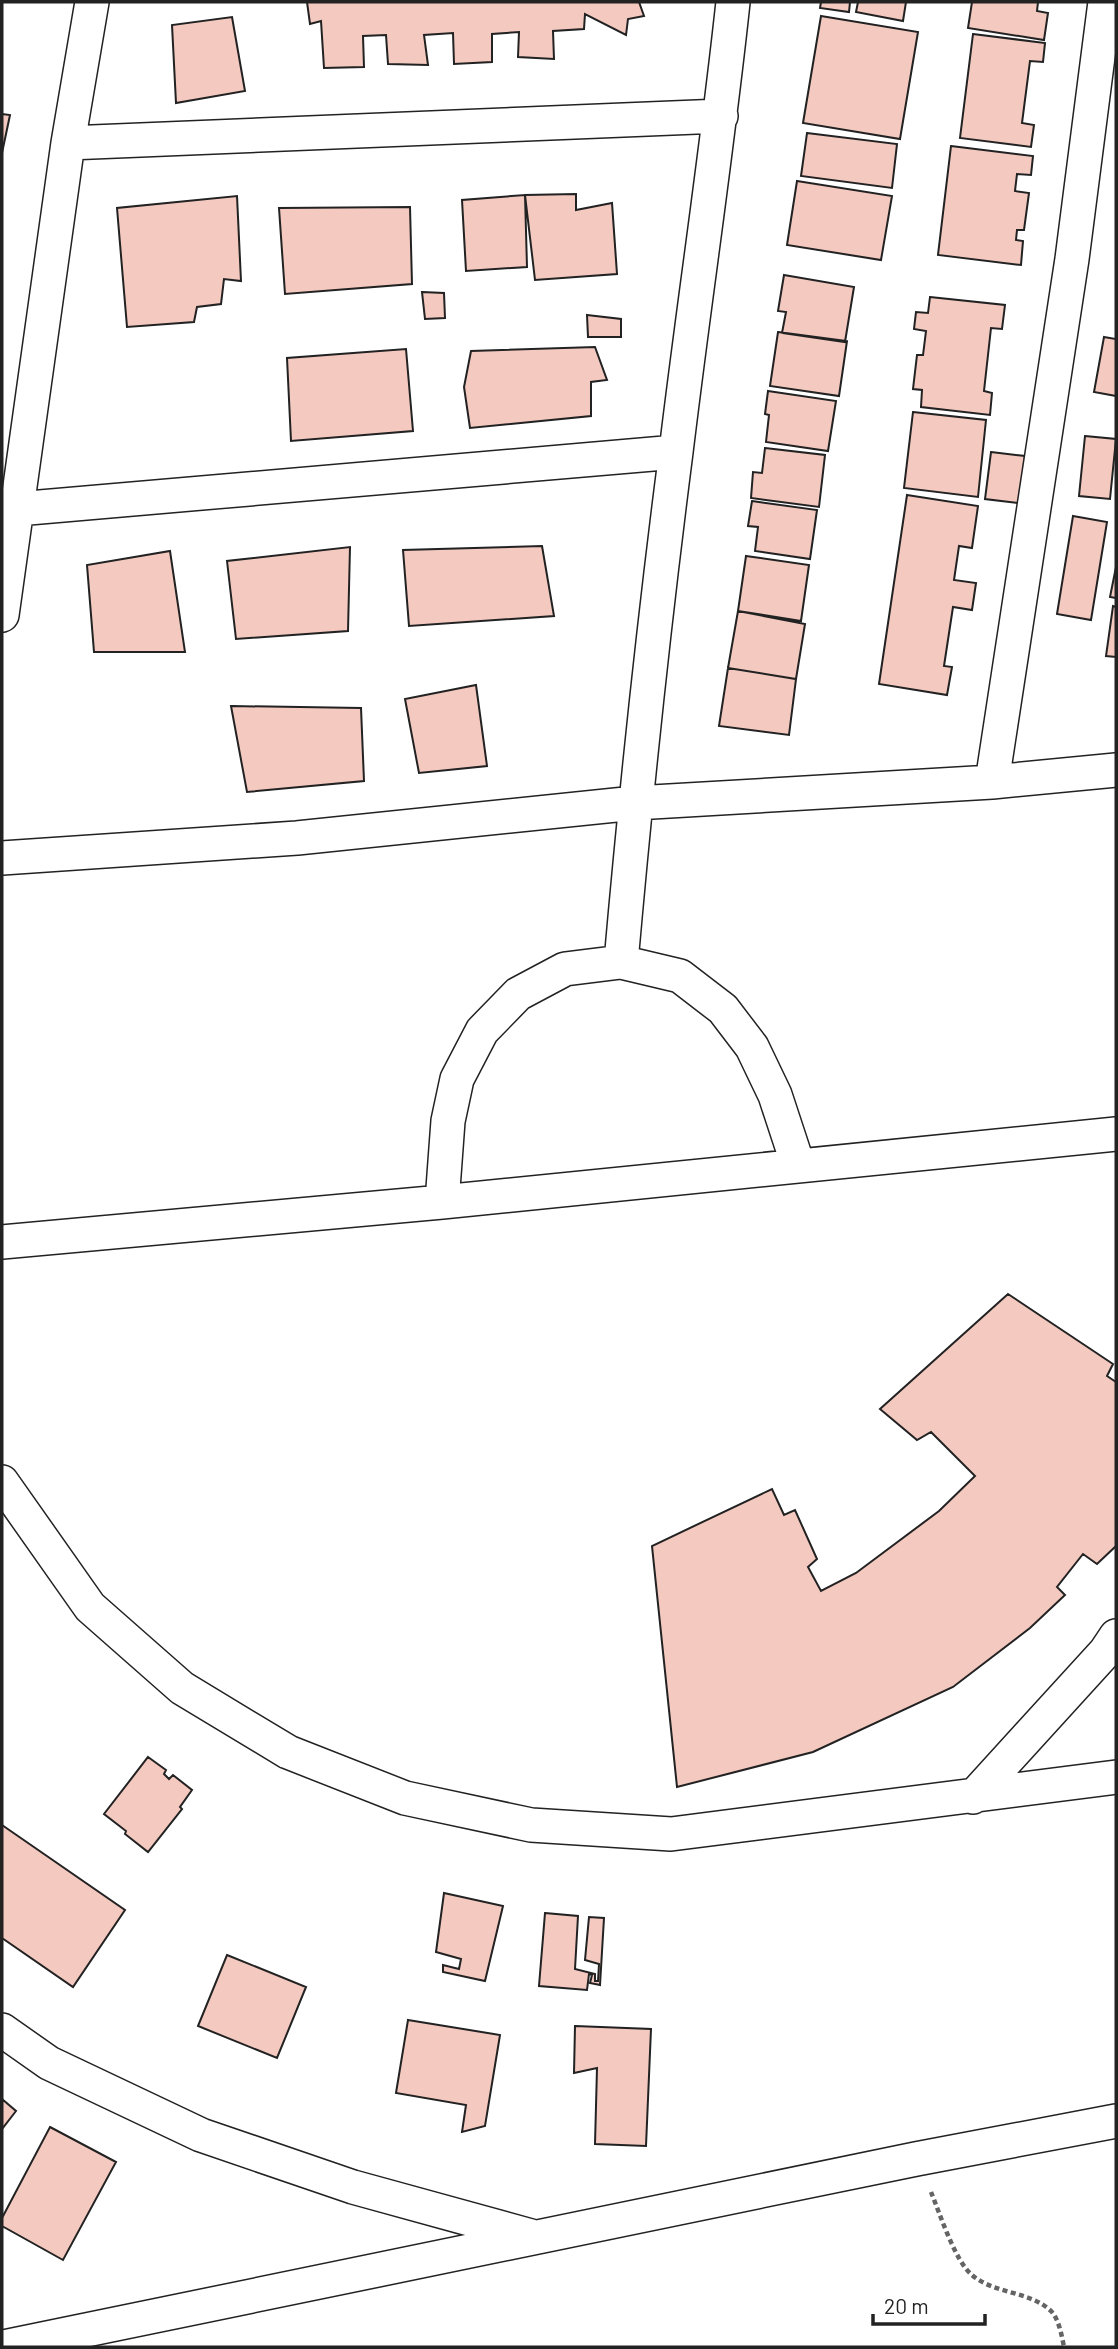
<svg xmlns="http://www.w3.org/2000/svg" width="1118" height="2349" viewBox="0 0 1118 2349" font-family="Barlow,sans-serif">
	<style>
		.building { fill: #f3c9c0; stroke: #222; stroke-width: 2 }
		.lines { fill: none; stroke-linecap: round; stroke-linejoin: round }
		.minor-casing { stroke: #222; stroke-width: 36 }
		.path { stroke: #646464; stroke-width: 4.5; stroke-dasharray: 5 3.5; stroke-linecap: butt }
		.minor { stroke: #fff; stroke-width: 33 }
	</style>
	<rect width="100%" height="100%" fill="#fff"/>
	<path class="building" d="M307 2H639L644 16 628 19 626 35 585 14 584 29 553 31 554 59 518 57 519 32 492 34V62L454 64 453 33 424 35 428 65 388 64 386 35 363 36 364 67 324 68 321 21 310 24Z
		M821 2H850L849 12 820 8Z
		M858 2H906L903 21 856 12Z
		M972 2H1038L1037 11 1048 13 1044 40 968 28Z
		M821 16 918 32 900 139 803 123Z
		M232 17 245 91 176 103 172 25Z
		M973 34 1045 43 1043 62 1030 61 1022 123 1034 125 1031 147 960 138Z
		M2 114 10 115 2 153Z
		M807 133 897 144 892 188 801 176Z
		M951 146 1033 156 1031 175 1017 174 1015 191 1029 193 1024 230H1017L1016 240 1023 241 1021 265 938 255Z
		M797 181 892 196 881 260 787 245Z
		M576 194V210L612 203 617 274 535 280 525 195Z
		M525 195 527 267 466 271 462 200Z
		M237 196 241 281 224 279 221 304 197 307 194 322 127 327 117 208Z
		M410 207 412 284 285 294 279 208Z
		M784 275 854 287 845 342 782 333 786 312 778 311Z
		M422 292 444 293 445 318 425 319Z
		M930 297 1005 305 1002 329 991 328 984 391 992 393 990 415 921 407 922 390 913 389 917 355H923L926 331 914 329 916 312 928 313Z
		M587 315 621 319V337H588Z
		M778 332 847 341 839 396 770 386Z
		M1104 337 1116 339V396L1094 392Z
		M595 347 607 380 591 382V416L470 428 464 387 471 351Z
		M406 349 413 431 291 441 287 358Z
		M768 391 836 401 828 451 766 442 769 415 765 414Z
		M913 412 986 420 978 497 904 488Z
		M1085 436 1116 439 1110 499 1079 496Z
		M765 448 825 455 819 507 751 498 753 472 762 473Z
		M991 452 1025 456 1019 503 985 499Z
		M907 495 978 506 972 548 959 546 954 580 976 583 972 610 953 607 944 666 952 667 947 695 879 684Z
		M752 501 817 510 810 559 755 551 758 527 748 526Z
		M1073 516 1107 522 1091 620 1057 614Z
		M542 546 554 616 409 626 403 550Z
		M350 547 348 631 236 639 227 561Z
		M170 551 185 652H94L87 565Z
		M746 556 809 565 801 621 738 611Z
		M1116 567V598L1110 597Z
		M1113 606 1116 607V657L1106 656Z
		M738 611 805 624 796 679 728 668Z
		M728 668 796 679 789 735 719 726Z
		M476 685 487 766 419 773 405 699Z
		M231 706 361 708 364 781 247 792Z
		M1008 1294 1113 1364 1107 1376 1116 1382V1546L1097 1564 1083 1554 1057 1587 1065 1595 1030 1628 953 1687 813 1752 677 1787 652 1546 772 1489 784 1515 795 1510 817 1559 808 1567 821 1591 856 1573 939 1511 975 1476 931 1432 917 1440 880 1409Z
		M148 1757 166 1770 164 1774 169 1779 173 1775 192 1790 180 1807 182 1809 148 1852 125 1834 126 1831 104 1814Z
		M2 1825 125 1910 73 1987 2 1938Z
		M444 1893 503 1906 485 1981 443 1972V1965L459 1969 461 1959 436 1952Z
		M545 1913 578 1916 575 1969 595 1974V1981H598L599 1964 585 1960 589 1917 604 1918 600 1985 590 1983 592 1975 589 1974 587 1990 539 1986Z
		M227 1955 306 1987 277 2058 198 2026Z
		M408 2020 500 2035 485 2126 462 2132 466 2105 396 2093Z
		M575 2026 651 2029 646 2146 595 2144 597 2068 574 2073Z
		M2 2099 16 2111 2 2129Z
		M50 2127 116 2162 63 2260 2 2226V2218Z"/>
	<g class="lines">
		<defs>
			<path id="minor" d="M68 143 721 116
				M17 509 676 452
				M2 615 68 143 92 2
				M992 782 1072 259 1105 2
				M2 858 297 838 635 803 992 782 1116 770
				M621 962C636 792 654 622 676 452 694 302 717 152 733 2
				M442 1202 448 1121 457 1079 482 1031 518 994 565 969 621 962 680 976 723 1009 752 1047 775 1095 798 1165
				M2 1242 442 1202 1116 1134
				M2 1482 90 1607 182 1688 288 1752 405 1798 531 1825 671 1834 1116 1777
				M973 1797 1106 1651 1116 1636
				M2 2030 49 2063 201 2135 353 2187 531 2236
				M4 2347 916 2159 1116 2121"/>
		</defs>
		<use href="#minor" class="minor-casing"/>
		<path class="path" d="M931 2192C940 2214 955 2261 972 2275 994 2294 1030 2291 1051 2311 1059 2319 1062 2337 1064 2347"/>
		<use href="#minor" class="minor"/>
	</g>
	<rect width="1118" height="2349" fill="none" stroke="#222222" stroke-width="7"/>
	<path d="M873 2314v10h112v-10" fill="none" stroke="#222222" stroke-width="3.5"/>
	<text x="884" y="2314" font-size="21" fill="#222222" stroke="#ffffff" stroke-width="5" paint-order="stroke">20 m</text>
</svg>
